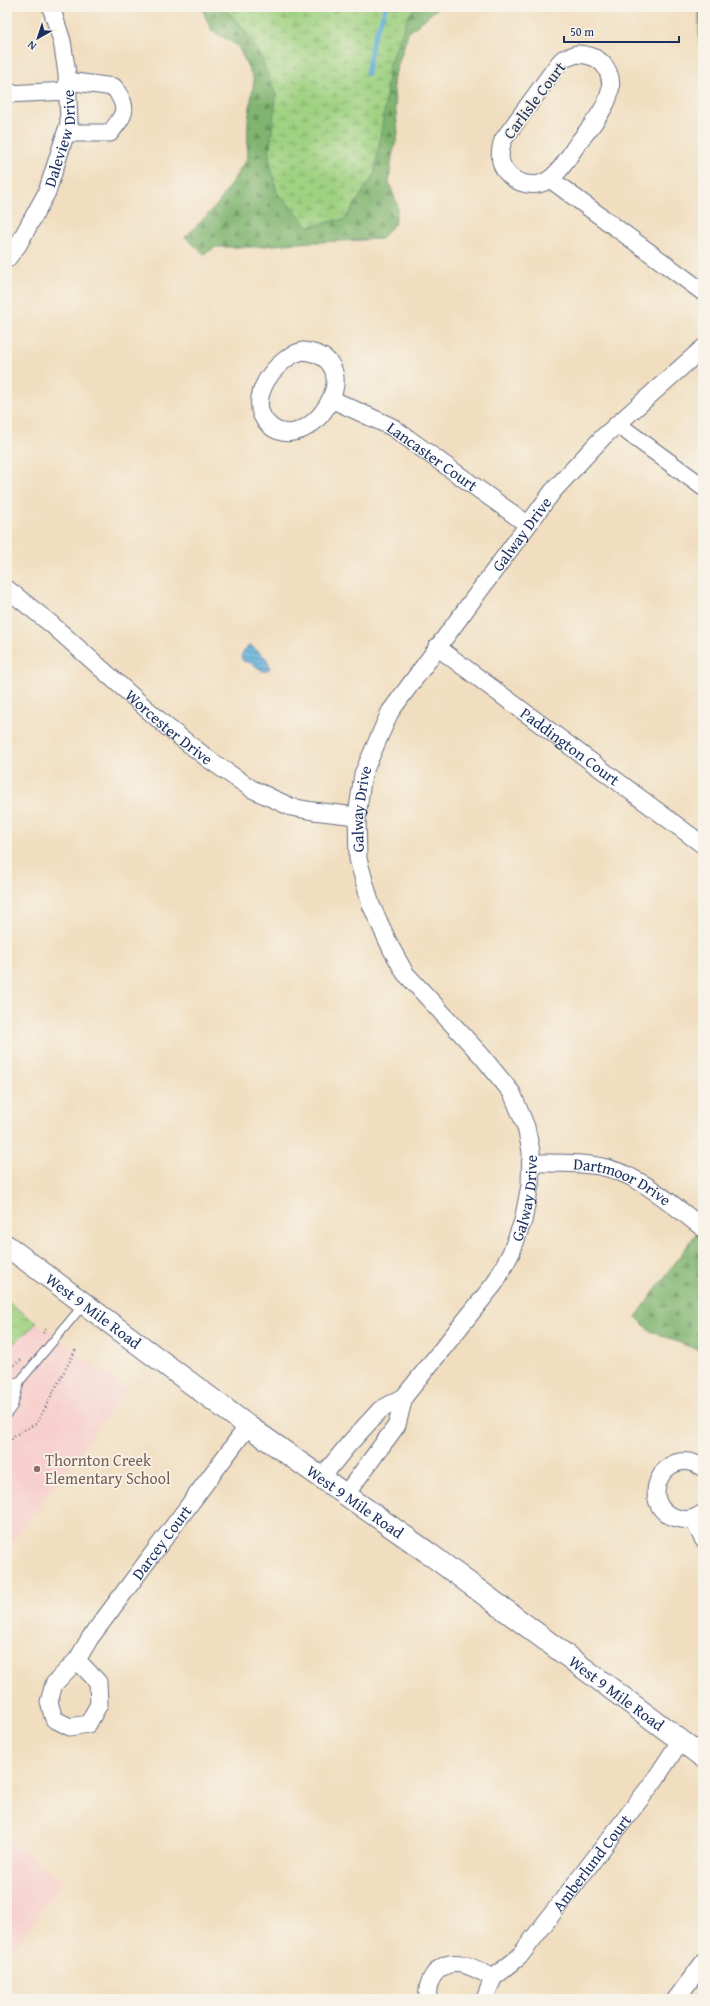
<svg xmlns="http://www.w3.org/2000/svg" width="710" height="2006" viewBox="0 0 710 2006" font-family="'Gentium Book Plus',serif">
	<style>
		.built { fill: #f7d0cd }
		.forest { fill: url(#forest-firs); stroke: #4e7267 }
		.wetland { fill: url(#wetland-marsh); stroke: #5e8070 }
		.park { fill: url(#park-crowns); stroke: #5e8070 }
		.water { fill: url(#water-rules); stroke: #3d6e9c }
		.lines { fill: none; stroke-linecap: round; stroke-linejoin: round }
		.stream { stroke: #5fadd9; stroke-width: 4.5 }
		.service-casing { stroke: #666c80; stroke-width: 10 }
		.minor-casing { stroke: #666c80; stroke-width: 19 }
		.tertiary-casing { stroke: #666c80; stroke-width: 23 }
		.path { stroke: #666c80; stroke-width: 2.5; stroke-dasharray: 1 3; stroke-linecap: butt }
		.service { stroke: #fff; stroke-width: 8 }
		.minor { stroke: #fff; stroke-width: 17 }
		.tertiary { stroke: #fff; stroke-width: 21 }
		.education-dot { fill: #8d6e63; stroke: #f7f3e8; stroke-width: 1.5 }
		.labels { text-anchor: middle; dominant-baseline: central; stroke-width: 3.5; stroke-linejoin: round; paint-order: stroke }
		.street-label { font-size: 16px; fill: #1b2f5e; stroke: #f7f3e8 }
		.education-label { font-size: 16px; fill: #785e54; stroke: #f7f3e8; text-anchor: start }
	</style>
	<defs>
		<pattern id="forest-firs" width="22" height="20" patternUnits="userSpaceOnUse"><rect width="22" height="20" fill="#80b470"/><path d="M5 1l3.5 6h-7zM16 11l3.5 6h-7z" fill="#68935f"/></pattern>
		<pattern id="wetland-marsh" width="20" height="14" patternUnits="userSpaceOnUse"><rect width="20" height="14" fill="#a0d282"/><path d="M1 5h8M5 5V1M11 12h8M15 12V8" fill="none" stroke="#82ab6e"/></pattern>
		<pattern id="park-crowns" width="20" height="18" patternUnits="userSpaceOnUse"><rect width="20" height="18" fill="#a0d282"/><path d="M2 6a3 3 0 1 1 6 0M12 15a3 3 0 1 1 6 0" fill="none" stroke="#82ab6e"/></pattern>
		<pattern id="water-rules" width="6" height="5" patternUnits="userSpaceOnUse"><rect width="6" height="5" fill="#5fadd9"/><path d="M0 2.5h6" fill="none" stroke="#4e8db3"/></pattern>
	</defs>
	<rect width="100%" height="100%" fill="#f7f3e8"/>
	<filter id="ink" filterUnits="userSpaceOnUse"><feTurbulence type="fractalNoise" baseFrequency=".025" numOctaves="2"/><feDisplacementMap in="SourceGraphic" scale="8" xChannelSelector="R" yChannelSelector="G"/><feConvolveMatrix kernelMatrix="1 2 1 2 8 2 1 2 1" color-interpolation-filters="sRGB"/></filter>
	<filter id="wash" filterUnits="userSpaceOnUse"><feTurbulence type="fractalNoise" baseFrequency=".012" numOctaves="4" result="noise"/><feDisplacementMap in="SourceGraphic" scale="16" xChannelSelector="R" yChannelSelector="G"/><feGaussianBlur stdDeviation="0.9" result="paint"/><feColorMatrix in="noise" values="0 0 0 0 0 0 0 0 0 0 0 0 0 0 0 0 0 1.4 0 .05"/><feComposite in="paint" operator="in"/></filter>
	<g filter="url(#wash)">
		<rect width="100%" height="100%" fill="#f1dec0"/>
		<path class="built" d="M7 1301 127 1389 7 1549Z
			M7 1838 63 1881 7 1958Z"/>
		<path class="forest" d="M203 7H439L408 33 393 81 398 134 392 156 389 182 398 207 395 223 381 239 297 243 252 247H216L204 254 185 237 218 204 247 158 248 121 254 80 238 46 212 31 205 16Z
			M699 7H703V59L699 40Z
			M703 1224V1352L650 1331 636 1317Z"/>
		<path class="wetland" d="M220 7H416L409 15 389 64 385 107 374 175 345 219 309 226 277 193 269 157 276 95 258 50 234 17Z"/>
		<path class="park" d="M7 1301 37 1323 7 1349Z"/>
		<path class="water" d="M250 645 267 659 270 668 267 671H263L251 663 243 661 241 656 246 648Z"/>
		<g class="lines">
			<path class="stream" d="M367 74 373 40 386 7"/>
		</g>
	</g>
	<g filter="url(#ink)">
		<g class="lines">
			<defs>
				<path id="service" d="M7 1384 20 1381
					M7 1414 13 1406 20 1381 84 1304"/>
				<g id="minor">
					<path d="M577 54C589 55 599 57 606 68 622 94 593 123 578 143 568 157 557 180 539 184 528 186 515 182 508 174 498 164 499 152 503 140L559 63 563 59Z"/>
					<path d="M7 94 68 91"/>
					<path d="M66 133H110C126 113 129 109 114 87L67 81"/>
					<path d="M550 179 703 292"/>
					<path id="s1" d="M7 259 18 245 47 192 69 123 67 73 62 41 51 7"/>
					<path d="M303 351C376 359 307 463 268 424 244 400 276 357 303 351Z"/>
					<path id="s2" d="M331 399 392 427 527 524"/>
					<path d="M617 424 703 487"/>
					<path id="s3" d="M7 589 50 623 167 727 211 761 252 789 291 807 313 811 357 816"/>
					<path id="s4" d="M437 647 703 845"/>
					<path id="s5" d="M531 1163C553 1163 576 1162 598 1166 639 1173 671 1204 703 1228"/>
					<path d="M703 1468C663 1441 635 1507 677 1518 686 1521 695 1519 703 1513"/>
					<path id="s6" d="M322 1477 348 1445 380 1410 404 1397 495 1283 511 1253 523 1221 530 1185 531 1151 526 1127 512 1093 481 1055 405 973 391 948 371 905 358 859 357 816 363 774 390 712 553 491 603 437 703 348"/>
					<path d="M346 1494 397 1425 404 1397"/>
					<path d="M693 1519 703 1539"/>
					<path id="s7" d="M77 1660 98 1682 99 1704 88 1724 70 1727 54 1719 49 1702 54 1684 77 1660 90 1638 248 1426"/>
					<path d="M428 1999C427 1990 428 1983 433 1976 449 1952 475 1968 493 1978"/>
					<path id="s8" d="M485 1999 493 1978 519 1957 654 1781 681 1740"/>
					<path d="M676 1999 703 1963"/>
				</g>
				<g id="tertiary">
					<path id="s9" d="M7 1246 248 1426 427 1552 703 1757"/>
				</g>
			</defs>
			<use href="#service" class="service-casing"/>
			<use href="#minor" class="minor-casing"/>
			<use href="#tertiary" class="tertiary-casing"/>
			<path class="path" d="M43 1333 48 1327
				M7 1370 21 1360
				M7 1446 14 1436 37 1423 76 1349"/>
			<use href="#service" class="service"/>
			<use href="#minor" class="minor"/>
			<use href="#tertiary" class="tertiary"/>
		</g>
	</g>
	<circle class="education-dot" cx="37" cy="1469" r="4"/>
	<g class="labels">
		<g class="street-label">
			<text transform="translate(534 100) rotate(-53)">Carlisle Court</text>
			<text stroke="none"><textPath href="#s1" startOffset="134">Daleview Drive</textPath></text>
			<text stroke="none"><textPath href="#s2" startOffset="117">Lancaster Court</textPath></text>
			<text stroke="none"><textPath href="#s6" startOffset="1121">Galway Drive</textPath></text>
			<text stroke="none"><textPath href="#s3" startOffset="213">Worcester Drive</textPath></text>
			<text stroke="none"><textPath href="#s4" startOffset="166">Paddington Court</textPath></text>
			<text stroke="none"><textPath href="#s6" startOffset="797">Galway Drive</textPath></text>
			<text stroke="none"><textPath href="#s5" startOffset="95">Dartmoor Drive</textPath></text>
			<text stroke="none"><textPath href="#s6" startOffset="353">Galway Drive</textPath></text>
			<text stroke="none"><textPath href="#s9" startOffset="108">West 9 Mile Road</textPath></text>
			<text stroke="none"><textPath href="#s9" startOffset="432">West 9 Mile Road</textPath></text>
			<text stroke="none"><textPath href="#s7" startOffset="326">Darcey Court</textPath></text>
			<text stroke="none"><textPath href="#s9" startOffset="756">West 9 Mile Road</textPath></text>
			<text stroke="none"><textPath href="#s8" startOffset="175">Amberlund Court</textPath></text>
		</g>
		<g class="education-label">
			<text x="45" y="1460">Thornton Creek<tspan x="45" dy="18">Elementary School</tspan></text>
		</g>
	</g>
	<rect width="710" height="2006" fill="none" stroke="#f7f3e8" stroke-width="24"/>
	<g transform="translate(38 38) rotate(219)" stroke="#f7f3e8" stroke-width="3" paint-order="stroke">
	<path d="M0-3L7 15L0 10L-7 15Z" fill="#1b2f5e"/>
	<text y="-6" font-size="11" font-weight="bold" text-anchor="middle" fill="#1b2f5e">N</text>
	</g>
	<path d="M564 36v6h115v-6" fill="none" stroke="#1b2f5e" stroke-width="2"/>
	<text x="570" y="36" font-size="12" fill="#1b2f5e" stroke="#f7f3e8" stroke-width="3" paint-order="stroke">50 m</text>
</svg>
